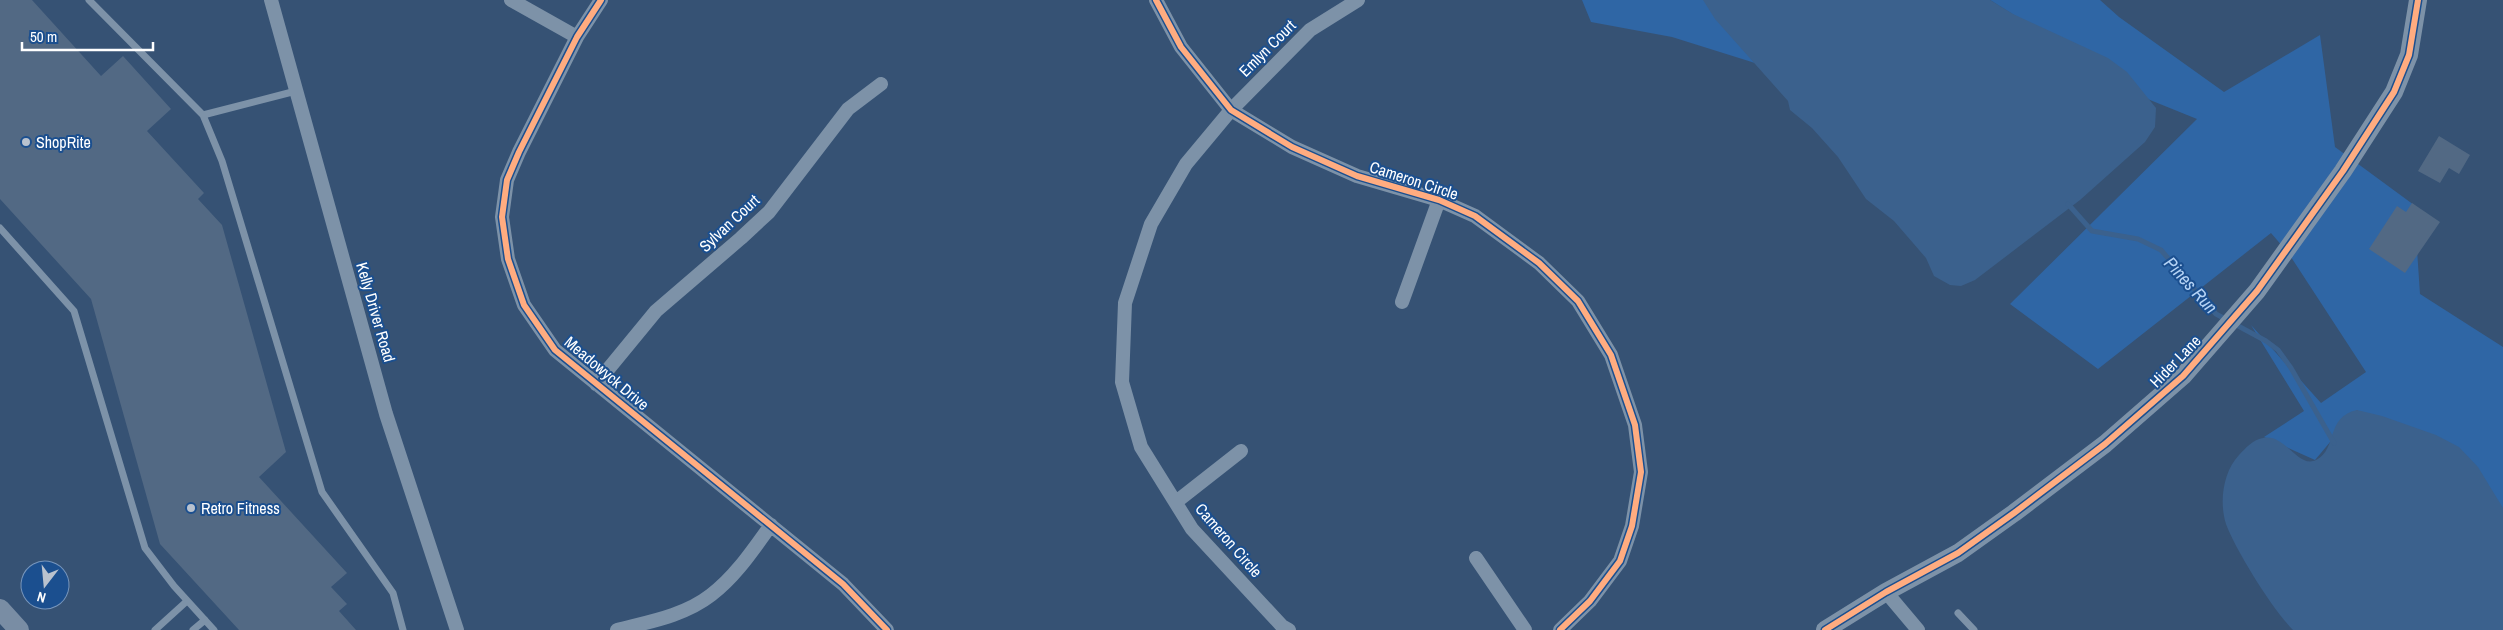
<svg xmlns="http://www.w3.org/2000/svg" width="2503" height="630" viewBox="0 0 2503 630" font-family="'Archivo Narrow',sans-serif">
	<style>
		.green { fill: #2f66a5 }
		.water { fill: #3b618d }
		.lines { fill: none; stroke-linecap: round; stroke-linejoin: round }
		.stream { stroke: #3b618d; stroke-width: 5 }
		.building { fill: #526984 }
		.service { stroke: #7d92a8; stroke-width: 7 }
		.minor { stroke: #7d92a8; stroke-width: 14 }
		.tertiary { stroke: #7d92a8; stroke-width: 18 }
		.secondary { stroke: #798da4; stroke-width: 20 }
		.cycleway-casing { stroke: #1b4f8f; stroke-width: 9 }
		.cycleway { stroke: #ffac80; stroke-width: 6 }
		.poi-dot { fill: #b9c2ce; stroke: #1b4f8f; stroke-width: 2 }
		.labels { text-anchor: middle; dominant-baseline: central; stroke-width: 4; stroke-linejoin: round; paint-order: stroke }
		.street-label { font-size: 16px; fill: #fff; stroke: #1b4f8f }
		.poi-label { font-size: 16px; fill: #fff; stroke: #1b4f8f; text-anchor: start }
		.water-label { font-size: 18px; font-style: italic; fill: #b5d3f5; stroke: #1b4f8f }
	</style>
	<rect width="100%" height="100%" fill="#365274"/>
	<path class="green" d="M1582 0H1704L1755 63 1672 37 1591 22Z
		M1990 0H2100L2119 17 2224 92 2320 35 2335 147 2414 205 2420 294 2503 347V526L2357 410 2315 460 2264 437 2304 411 2251 325 2321 403 2366 372 2289 254 2271 233 2098 369 2010 304 2197 119 2150 100Z"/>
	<path class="water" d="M1703 0H1990L2013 14 2108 58 2127 72 2156 108 2155 127 2145 142 2080 200 1975 280 1961 286 1950 285 1934 276 1926 258 1894 221 1866 199 1838 157 1812 128 1790 110 1788 101 1715 19Z
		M2357 410 2382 416 2436 435 2459 447 2478 467 2503 508V630H2293C2273 610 2236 551 2226 524 2219 502 2223 472 2239 455 2246 448 2252 440 2263 438 2285 433 2298 469 2316 460 2338 449 2325 417 2357 410Z"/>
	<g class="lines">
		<path class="stream" d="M2068 204 2092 231 2138 239 2161 250 2216 314 2266 341 2278 350 2291 368 2334 443"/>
	</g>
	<path class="building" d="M0 0H32L101 76 123 56 171 109 147 131 204 193 198 199 222 225 286 452 259 477 347 573 331 587 347 604 339 611 356 630H239L160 544 91 299 0 199Z
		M2439 136 2470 155 2459 174 2449 168 2440 183 2418 171Z
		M2412 203 2440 222 2405 273 2369 249 2397 206 2406 212Z"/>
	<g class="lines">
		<path class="service" d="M89 0 203 115 296 91
			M203 115 222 161 322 492 393 593 403 630
			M0 228 74 311 145 548 174 586 214 630
			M1958 613 1974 630
			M155 630 187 601
			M193 630 205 620"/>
		<path class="minor" d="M271 0 386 414 457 630
			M511 0 577 37
			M601 0 577 37 519 152 507 180 502 217 508 259 524 305 555 350 843 584 887 630
			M1156 0 1181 47 1231 110 1292 147 1357 176 1439 200 1475 216 1539 263 1578 301 1611 355 1635 425 1641 472 1632 526 1620 561 1590 601 1560 630
			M1402 302 1439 200
			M596 384 656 311 741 238 769 212 848 109 881 84
			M1176 502 1241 451
			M1476 558 1525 630
			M1886 592 1918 630
			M617 630C648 622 684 616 711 595 735 577 753 550 771 525
			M1289 630 1282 626 1192 529 1141 447 1122 382 1125 303 1151 224 1186 164 1231 110 1310 30 1358 0"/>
		<path class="tertiary" d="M1825 630 1886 592 1958 553 2014 513 2105 444 2183 376 2257 291 2343 171 2394 92 2409 55 2418 0"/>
		<path class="secondary" d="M0 609 19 630"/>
		<defs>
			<path id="cycleway" d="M601 0 577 37 519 152 507 180 502 217 508 259 524 305 555 350 843 584 887 630
				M1156 0 1181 47 1231 110 1292 147 1357 176 1439 200 1475 216 1539 263 1578 301 1611 355 1635 425 1641 472 1632 526 1620 561 1590 601 1560 630
				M1825 630 1886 592 1958 553 2014 513 2105 444 2183 376 2257 291 2343 171 2394 92 2409 55 2418 0"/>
		</defs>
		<use href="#cycleway" class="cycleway-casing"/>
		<use href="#cycleway" class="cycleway"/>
	</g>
	<g class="poi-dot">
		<circle cx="26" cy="142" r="5"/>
		<circle cx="191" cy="508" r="5"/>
	</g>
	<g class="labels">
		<g class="street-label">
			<text transform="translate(1267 48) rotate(-45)">Emlyn Court</text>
			<text transform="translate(1414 180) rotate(18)">Cameron Circle</text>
			<text transform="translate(729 223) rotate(-43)">Sylvan Court</text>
			<text transform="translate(376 312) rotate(74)">Kelly Driver Road</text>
			<text transform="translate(2175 361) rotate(-46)">Hider Lane</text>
			<text transform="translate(607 373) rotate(40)">Meadowyck Drive</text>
			<text transform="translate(1229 540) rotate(49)">Cameron Circle</text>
		</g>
		<g class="poi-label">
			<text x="36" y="142">ShopRite</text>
			<text x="201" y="508">Retro Fitness</text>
		</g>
		<g class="water-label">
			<text transform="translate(2191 285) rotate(48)">Pines Run</text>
		</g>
	</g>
	<g transform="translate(45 585) rotate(196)"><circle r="24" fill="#1b4f8f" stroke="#7695bc"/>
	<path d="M0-4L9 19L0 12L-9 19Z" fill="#b9c2ce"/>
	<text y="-8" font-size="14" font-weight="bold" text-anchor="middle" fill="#ffffff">N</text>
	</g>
	<path d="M22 42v8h131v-8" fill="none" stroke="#ffffff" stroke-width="2.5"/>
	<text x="30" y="42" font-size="15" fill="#ffffff" stroke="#1b4f8f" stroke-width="4" paint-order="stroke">50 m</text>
</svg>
